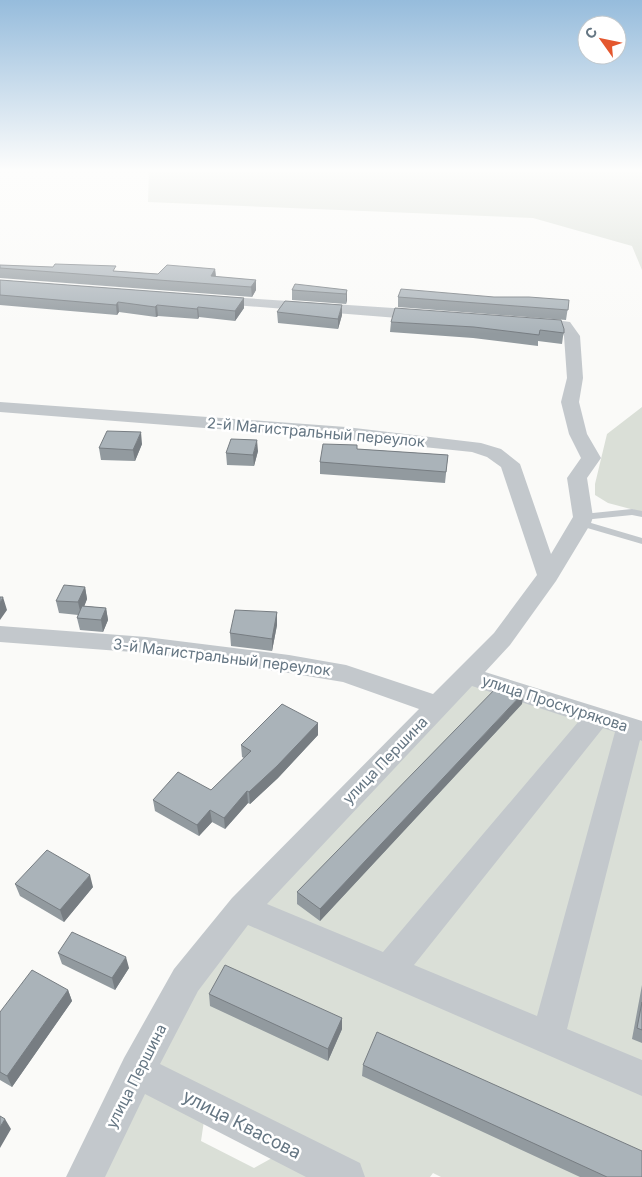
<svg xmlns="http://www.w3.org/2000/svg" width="642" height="1177" viewBox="0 0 642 1177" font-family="Inter,sans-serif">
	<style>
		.green { fill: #dadfd7 }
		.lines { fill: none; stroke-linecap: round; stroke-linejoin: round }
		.lane { fill: #c3c8cc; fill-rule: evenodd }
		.street { fill: #c3c8cc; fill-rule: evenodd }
		.wall { fill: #929a9f }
		.shaded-wall { fill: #777d82 }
		.building { fill: #aab3b9; stroke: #777d82 }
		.labels { text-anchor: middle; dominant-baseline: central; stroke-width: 5; stroke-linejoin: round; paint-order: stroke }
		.street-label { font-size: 15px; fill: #657683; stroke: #fff }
		.near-street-label { font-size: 18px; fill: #657683; stroke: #fff }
	</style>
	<rect width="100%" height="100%" fill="#fafaf8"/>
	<path class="green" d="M149 169 642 170V270L632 246 533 218 148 202Z
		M642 407V512L608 503 595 495V484L607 434Z
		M471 680 590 718 388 962 254 907Z
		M602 723 622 729 538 1021 405 966Z
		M635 733 642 735V1072L555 1035Z
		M245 917 642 1086V1177H441L433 1173 430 1177H364L149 1068 192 982Z
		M141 1082 205 1114 201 1141 254 1168 281 1153 328 1177H95Z"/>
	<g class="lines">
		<path class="lane" d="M632 509 642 511V517L632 515 583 520 578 517 583 514Z
			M581 520 642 538V544L577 525 576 523Z"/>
		<path class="street" d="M214 296 423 310 428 312 431 315 428 318 423 320 209 303 207 300 209 297Z
			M533 317 570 322 580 336 583 378 579 402 587 434 601 458 587 478 593 517 591 523 556 581 510 645 485 672 642 721V741L640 740 567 1029 642 1060V1096L248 925 198 991 160 1064 360 1163 365 1177H306L145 1094 105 1177H66L124 1058 174 969 232 898 419 709 343 682 289 673 146 653 0 642V626L146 637 289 655 346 665 433 694 494 633 537 575 501 467 487 457 472 452 346 439 0 412V402L346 427 481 443 501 449 520 464 551 554 573 517 567 478 581 458 569 434 561 402 567 378 564 336 560 329 528 325 525 322 528 319ZM472 686 579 721 383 952 267 904ZM603 728 615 732 537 1016 414 965Z"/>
	</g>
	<path class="wall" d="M0 265 117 271 158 274 215 269 216 277 256 280V290L252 297 0 278Z
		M0 280 244 298V308L235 321 199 317 198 319 158 316 156 317 119 312 117 315 0 305Z
		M292 290H347V300L346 304 292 300Z
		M398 297H494L569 300 566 320 398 307Z
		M277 312 342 315 338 329 278 323Z
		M391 322 564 329 562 344 538 341V346L473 338 390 332Z
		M142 444 135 461 101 460 99 448Z
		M357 449 448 455 445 483 320 474V462Z
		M258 451 254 466 227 465 226 453Z
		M85 587 87 599 84 606 106 608 108 620 103 632 80 630 77 618 78 615 59 613 56 601Z
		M277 612V625L272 651 231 646 230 633Z
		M522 704 320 921 297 904V892Z
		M318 723V735L278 778 250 804 248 803 225 829 212 822 199 836 155 811 153 800 211 790 244 758 242 757 241 745Z
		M15 884 93 887 64 922 20 896Z
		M58 953 129 968 115 990 62 964Z
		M642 985V1043L632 1039Z
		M68 990 72 1001 12 1087 0 1080V1012Z
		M209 994 342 1018V1029L328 1061 210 1006Z
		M363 1065 642 1177H580L362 1076Z"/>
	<path class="shaded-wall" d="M215 269 216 279 211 276Z
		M256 280V290L252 297 251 287Z
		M347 290V300L346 304V294Z
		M244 298V308L235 321V311Z
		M118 302 119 312 117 315 116 305Z
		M157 305 158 316 156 317 155 307Z
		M342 305V315L338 329V319Z
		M198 307 199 317 198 319 197 309Z
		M141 432 142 444 135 461 133 450Z
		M257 440 258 451 254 466 253 455Z
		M85 587 87 599 81 615 78 602Z
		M3 597 7 610 0 620V603Z
		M106 608 108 620 103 632 101 620Z
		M277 612V625L272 651V639Z
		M524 692 522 704 320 921V909Z
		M318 723V735L278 778 250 804 249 792Z
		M247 791 248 803 225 829 224 818Z
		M210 810 212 822 199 836 197 825Z
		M90 875 93 887 64 922 60 910Z
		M126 957 129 968 115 990 112 978Z
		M68 990 72 1001 12 1087 7 1076Z
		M342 1018V1029L328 1061V1049Z
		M5 1119 11 1129 0 1148V1127Z"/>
	<path class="building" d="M55 264 116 266 113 271 158 274 167 265 215 269 211 276 256 280 251 287 0 268V265L53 267Z
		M0 280 244 298 235 311 198 307 197 309 157 305 155 307 118 302 116 305 0 295Z
		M295 284 347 290 346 294 292 290Z
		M401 289 494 297H529L569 300 568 310 398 297Z
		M285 301 342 305 338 319 277 312Z
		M395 308 561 320 564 329V333L540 330 539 335 474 327 391 322Z
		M107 431 141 432 133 450 99 448Z
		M231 439 257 440 253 455 226 453Z
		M323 444 357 445V449L448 455 446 472 320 462Z
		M64 585 85 587 78 602 56 601Z
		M0 597H3L0 603Z
		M82 606 106 608 101 620 77 618Z
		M235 610 277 612 272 639 230 633Z
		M500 684 524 692 320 909 297 892Z
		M282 704 318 723 277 766 249 792 247 791 224 818 210 810 197 825 153 800 178 772 211 790 251 751 241 745Z
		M47 850 90 875 60 910 15 884Z
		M72 932 126 957 112 978 58 953Z
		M225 965 342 1018 328 1049 209 994Z
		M32 970 68 990 7 1076 0 1072V1012Z
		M642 1002V1030L637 1028Z
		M377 1032 642 1151V1177H607L363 1065Z
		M0 1116 5 1119 0 1127Z"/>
	<linearGradient id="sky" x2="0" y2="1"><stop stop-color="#96bcdc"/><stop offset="0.51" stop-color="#fdfdfc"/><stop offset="1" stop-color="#fdfdfc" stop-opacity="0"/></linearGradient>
	<rect width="642" height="334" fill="url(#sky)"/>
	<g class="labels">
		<g class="street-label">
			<text transform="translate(316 432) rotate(5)">2-й Магистральный переулок</text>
			<text transform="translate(222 657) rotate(7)">3-й Магистральный переулок</text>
			<text transform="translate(555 703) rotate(18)">улица Проскурякова</text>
			<text transform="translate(385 760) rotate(-46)">улица Першина</text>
			<text transform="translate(136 1076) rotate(-63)">улица Першина</text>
		</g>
		<g class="near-street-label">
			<text transform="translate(242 1124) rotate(27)">улица Квасова</text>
		</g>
	</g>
	<g transform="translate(602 40) rotate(303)"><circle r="24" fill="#ffffff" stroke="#c1c8cd"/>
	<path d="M0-4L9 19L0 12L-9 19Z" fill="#e4572e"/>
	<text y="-8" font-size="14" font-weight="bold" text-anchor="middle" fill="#657683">С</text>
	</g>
</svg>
